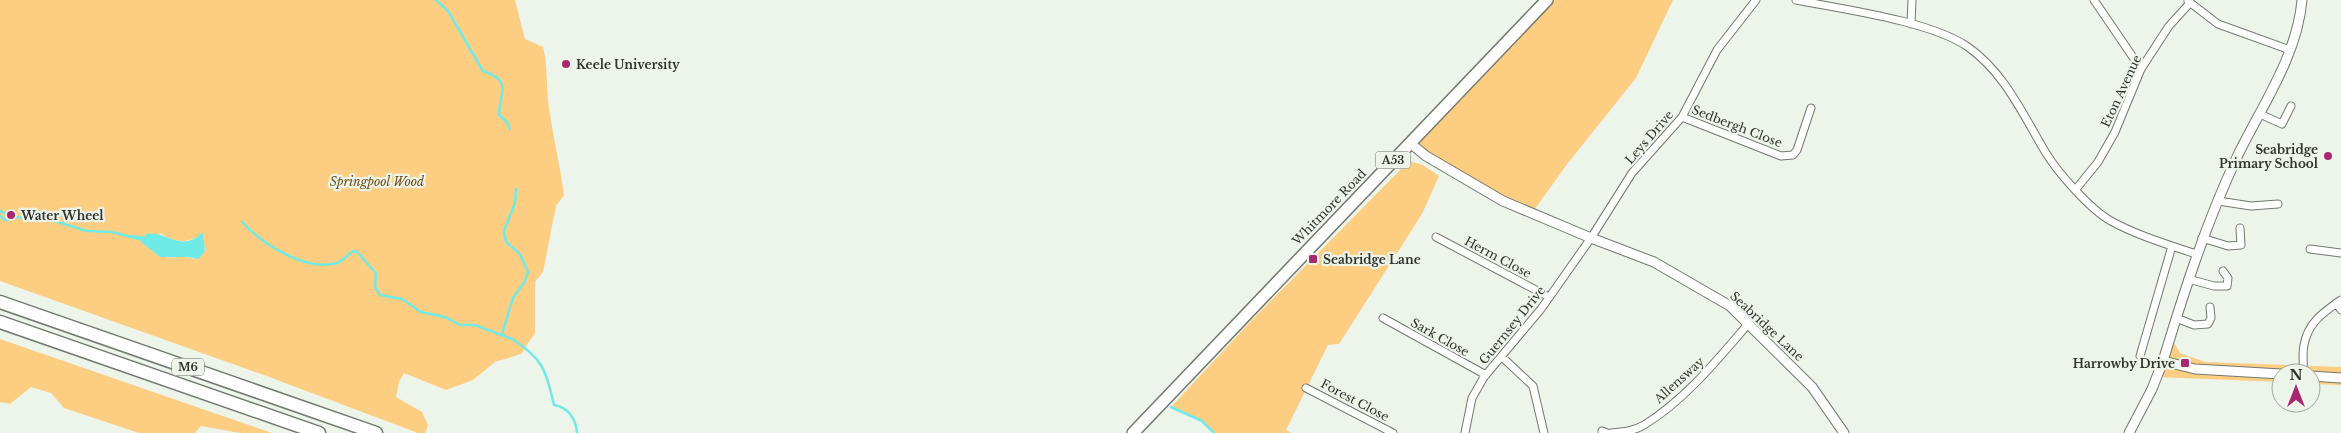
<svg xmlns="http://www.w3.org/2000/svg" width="2341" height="433" viewBox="0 0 2341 433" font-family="'Libre Baskerville',serif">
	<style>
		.green { fill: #fdcd81; fill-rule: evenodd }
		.water { fill: #70eae7 }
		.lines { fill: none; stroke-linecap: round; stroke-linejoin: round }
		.stream { stroke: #70eae7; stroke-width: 2.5 }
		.minor-casing { stroke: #727970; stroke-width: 9 }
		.tertiary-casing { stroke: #727970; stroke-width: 11 }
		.trunk-casing { stroke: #727970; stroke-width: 14 }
		.motorway-casing { stroke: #727970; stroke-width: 15 }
		.minor { stroke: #fff; stroke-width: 7 }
		.tertiary { stroke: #fff; stroke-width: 9 }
		.trunk { stroke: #fff; stroke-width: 11 }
		.motorway { stroke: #fff; stroke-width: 12 }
		.poi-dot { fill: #aa2670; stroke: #edf4ea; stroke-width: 2 }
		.labels { text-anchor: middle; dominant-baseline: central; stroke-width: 4.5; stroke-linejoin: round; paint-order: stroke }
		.shield { fill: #edf4ea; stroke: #696d67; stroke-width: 1 }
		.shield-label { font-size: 11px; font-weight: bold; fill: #31332f }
		.poi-label { font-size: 12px; font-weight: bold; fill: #31332f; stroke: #edf4ea; text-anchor: start }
		.street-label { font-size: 12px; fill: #31332f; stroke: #edf4ea }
		.park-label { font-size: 12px; font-style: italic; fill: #6d4d12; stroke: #edf4ea }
	</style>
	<rect width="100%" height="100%" fill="#edf4ea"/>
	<path class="green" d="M0 0H515L525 39 543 47C548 67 546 87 549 108 553 137 560 165 564 195L556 206 543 272 535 282V333L521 354 495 362 473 380 446 390 404 373 399 382 396 397 422 412 428 425 425 433H418L264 375 0 281ZM160 233C175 243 189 244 203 233L205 251 194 259C175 253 169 264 151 250Z
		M1547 0H1673L1636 78 1568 163 1532 213 1410 143Z
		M1409 161 1423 165 1439 176 1422 214 1339 344 1328 345 1286 430 1292 433H1214L1202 420 1171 407 1253 319Z
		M0 339 272 433H240L201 426 195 433H139L64 408 51 393 31 387 10 404 0 402Z
		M2169 342 2175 344 2180 353 2205 362 2341 367V385L2311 384V373H2281V382L2157 377Z"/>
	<path class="water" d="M203 232 205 251 199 259 186 257H160L141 242 146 234C167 230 181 254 203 232Z"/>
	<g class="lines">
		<path class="stream" d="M436 0 448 11 483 71C514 81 499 94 499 115L507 122 510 129
			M0 211 14 217 48 219 87 231 112 232 143 240
			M0 216 5 220 14 218
			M242 222C263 244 305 272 337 263 343 261 348 254 353 251L357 252 376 273 375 287 380 295 402 299 421 312 445 317 460 325H475L512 339
			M132 236 144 238
			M504 335 502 334 513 298 525 281 528 272 520 254 506 242 504 231 515 203 516 189
			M511 338C542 358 546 369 554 405 568 407 576 419 577 433
			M1171 407 1202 421 1214 433"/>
		<defs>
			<path id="minor" d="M1796 0C1842 9 1931 21 1968 47 2005 73 2023 115 2046 153 2058 173 2091 210 2111 221 2136 235 2169 245 2196 254
				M2094 0 2141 69
				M2188 1 2218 24 2290 50
				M1911 24 1912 0
				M2260 114 2282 124 2291 106
				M1682 117 1781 156 1793 155 1797 150 1811 108
				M2076 189 2098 162 2115 132 2141 69 2169 26 2189 4
				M2218 201 2251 206 2278 204
				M1436 237 1549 297
				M2202 238 2228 246 2241 245 2240 228
				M2310 249 2341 253
				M2188 279 2214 286H2227L2228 278 2223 271
				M2336 303 2341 310
				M1383 318 1486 375
				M2176 318 2194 325 2208 324 2211 318 2210 307
				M2140 356 2172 246
				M1502 357 1533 386 1544 433
				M2303 373C2304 364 2302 354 2304 345 2308 322 2324 312 2341 300
				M1306 388 1393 433
				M1602 431 1607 433
				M1465 433 1472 398 1484 377 1541 309 1591 238 1632 173 1682 117 1717 50 1756 0
				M1611 433C1623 432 1634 431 1644 425 1685 400 1718 359 1749 323"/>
			<path id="tertiary" d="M1410 143 1426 156 1503 201 1591 238 1654 262 1730 306 1812 387 1844 433
				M2163 361C2184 292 2206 223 2237 157 2261 107 2297 57 2302 0
				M2311 376 2341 378
				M2129 433 2152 389 2163 361 2195 369 2281 374"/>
			<path id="trunk" d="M1133 433 1547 0"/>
			<path id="motorway" d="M0 302 376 433
				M0 322 319 433"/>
		</defs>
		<use href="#minor" class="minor-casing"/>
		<use href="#tertiary" class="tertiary-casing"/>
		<use href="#trunk" class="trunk-casing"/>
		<use href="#motorway" class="motorway-casing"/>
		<use href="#minor" class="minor"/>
		<use href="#tertiary" class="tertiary"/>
		<use href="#trunk" class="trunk"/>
		<use href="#motorway" class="motorway"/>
	</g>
	<g class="poi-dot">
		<circle cx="566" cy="64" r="5"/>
		<circle cx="2328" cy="156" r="5"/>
		<circle cx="11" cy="215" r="5"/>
		<rect x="1308" y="254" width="10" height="10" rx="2.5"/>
		<rect x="2180" y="358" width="10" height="10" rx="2.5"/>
	</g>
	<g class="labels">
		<g class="shield">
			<rect x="1375.5" y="151.5" width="35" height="17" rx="4"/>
			<rect x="172" y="358.5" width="32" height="17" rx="4"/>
		</g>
		<g class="shield-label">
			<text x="1393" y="160">A53</text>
			<text x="188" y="367">M6</text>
		</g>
		<g class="poi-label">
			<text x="576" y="64">Keele University</text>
			<text x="2318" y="149" text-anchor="end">Seabridge<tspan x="2318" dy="14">Primary School</tspan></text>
			<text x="21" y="215">Water Wheel</text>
			<text x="1323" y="259">Seabridge Lane</text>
			<text x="2175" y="363" text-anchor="end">Harrowby Drive</text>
		</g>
		<g class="street-label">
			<text transform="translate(2121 91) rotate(-65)">Eton Avenue</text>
			<text transform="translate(1737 126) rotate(21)">Sedbergh Close</text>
			<text transform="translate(1649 137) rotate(-49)">Leys Drive</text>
			<text transform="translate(1329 207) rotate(-46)">Whitmore Road</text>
			<text transform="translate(1498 257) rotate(28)">Herm Close</text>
			<text transform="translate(1512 325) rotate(-51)">Guernsey Drive</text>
			<text transform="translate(1767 326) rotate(43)">Seabridge Lane</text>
			<text transform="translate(1440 337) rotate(29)">Sark Close</text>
			<text transform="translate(1679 380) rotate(-42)">Allensway</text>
			<text transform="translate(1355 400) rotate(28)">Forest Close</text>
		</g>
		<g class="park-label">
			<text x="377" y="181">Springpool Wood</text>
		</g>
	</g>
	<g transform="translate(2296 388)"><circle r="24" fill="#edf4ea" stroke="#a2a79f"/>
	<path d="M0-4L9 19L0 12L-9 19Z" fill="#aa2670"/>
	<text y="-8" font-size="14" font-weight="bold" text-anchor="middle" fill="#31332f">N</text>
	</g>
</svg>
